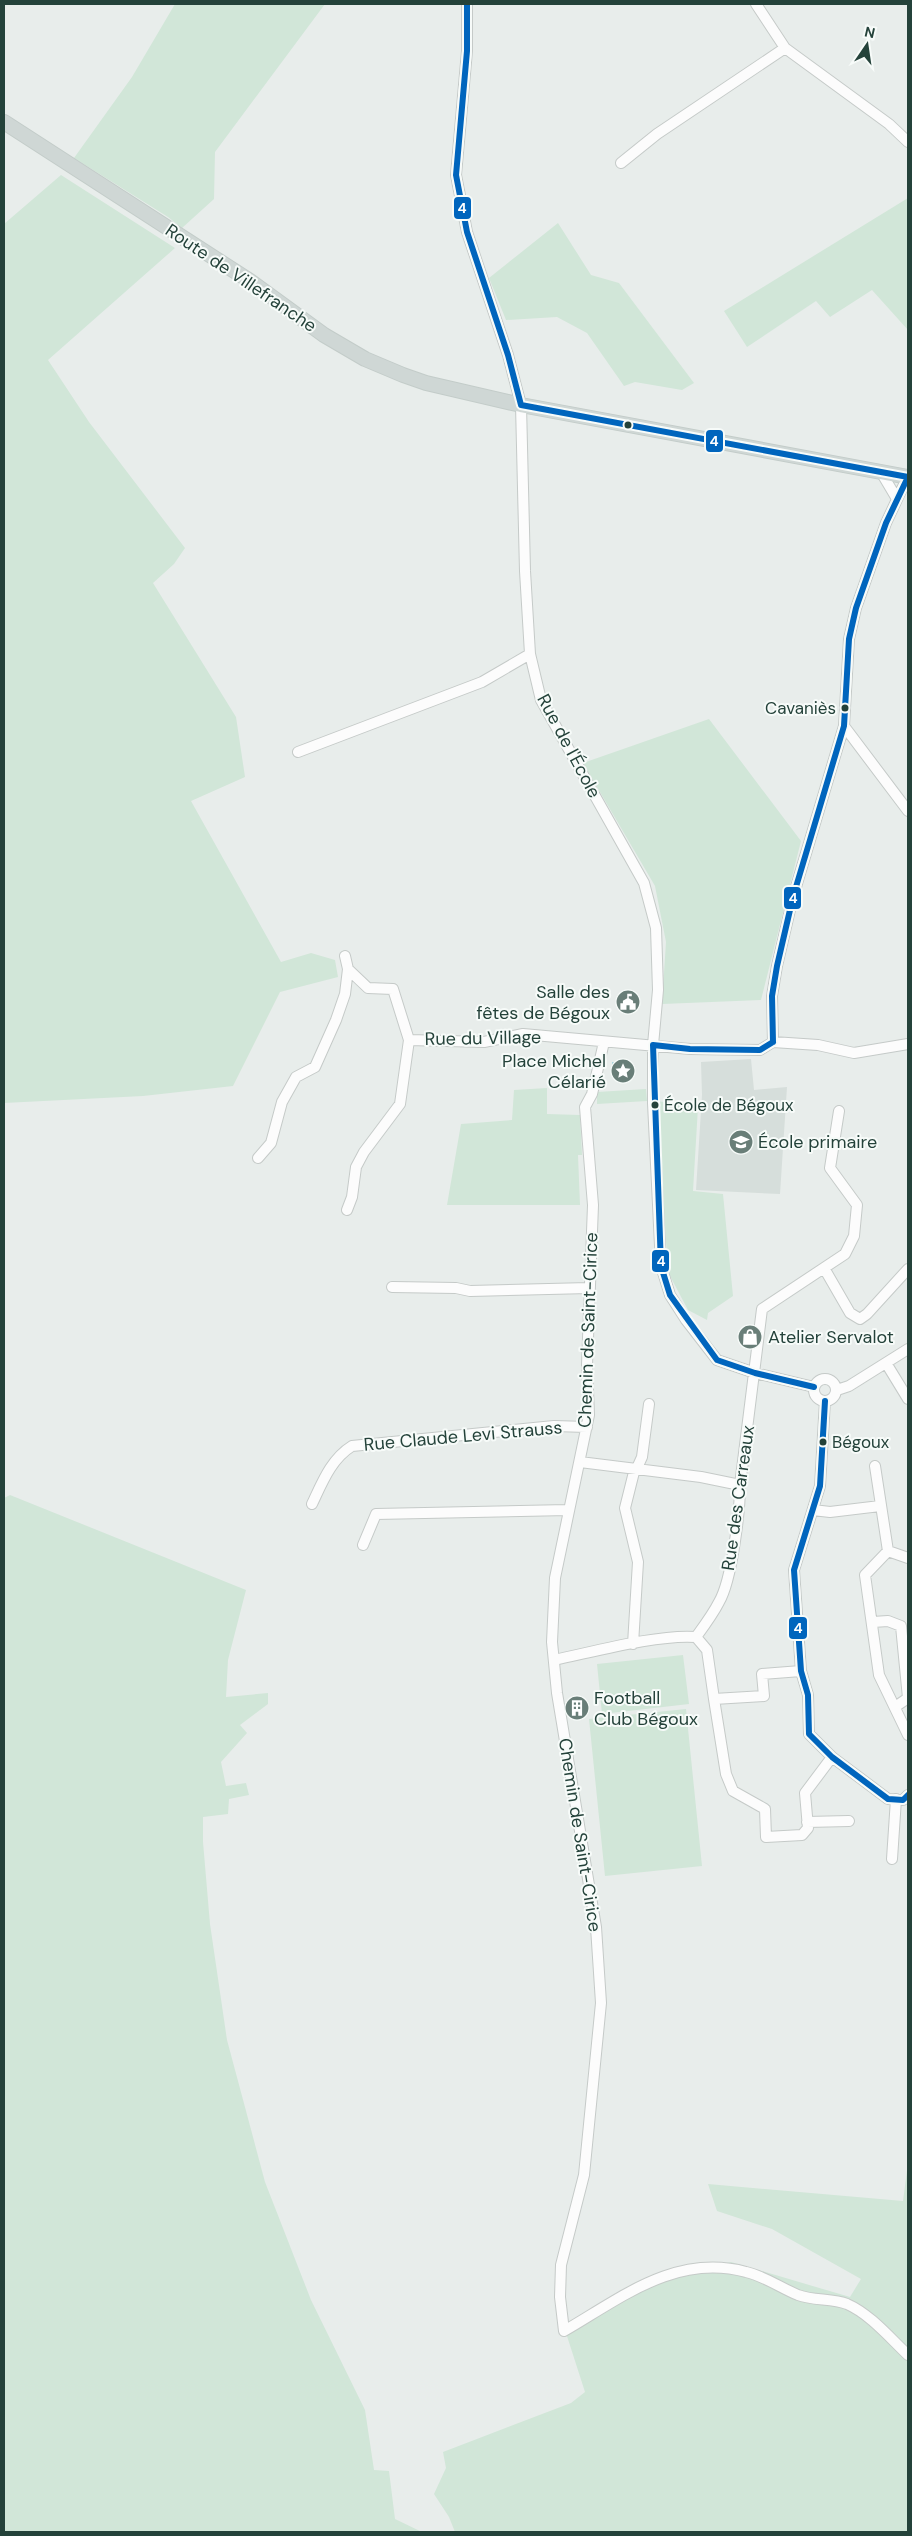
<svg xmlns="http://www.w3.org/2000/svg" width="912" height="2536" viewBox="0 0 912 2536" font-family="'DM Sans',sans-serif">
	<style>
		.built { fill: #d6dedb }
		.green { fill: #d1e6d8 }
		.water { fill: #a9d4db }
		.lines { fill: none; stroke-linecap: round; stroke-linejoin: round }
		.minor-casing { stroke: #c5cac8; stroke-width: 12 }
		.major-casing { stroke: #c3ccc9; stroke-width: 16 }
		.minor { stroke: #fcfcfc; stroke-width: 10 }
		.major { stroke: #cfd7d5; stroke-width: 14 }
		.bus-1-casing { stroke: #f7fbf9; stroke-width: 10 }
		.bus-1 { stroke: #0065bd; stroke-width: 6 }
		.bus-dot { fill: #24423a; stroke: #f7fbf9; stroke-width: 2 }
		.labels { text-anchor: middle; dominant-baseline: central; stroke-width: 4; stroke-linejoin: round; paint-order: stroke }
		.bus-label { font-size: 17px; fill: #24423a; stroke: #f7fbf9; text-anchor: start }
		.street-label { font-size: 18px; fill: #24423a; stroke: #f7fbf9 }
		.poi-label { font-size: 18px; fill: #24423a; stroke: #f7fbf9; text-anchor: start }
		.line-badge { stroke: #f7fbf9; stroke-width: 2 }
		.badge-label { font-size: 14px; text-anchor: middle; font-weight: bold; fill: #fff }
	</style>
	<rect width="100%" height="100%" fill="#e8edeb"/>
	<path class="built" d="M751 1059 754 1090 787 1087 780 1194 696 1190 702 1095 701 1062Z"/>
	<path class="green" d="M175 4H325L215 152 214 199 182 228 168 217 74 158 132 77Z
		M61 175 175 248 48 360 89 422 185 548 174 564 153 583 236 717 245 777 191 801 281 962 311 953 335 960 338 977 280 992 233 1086 143 1096 4 1103V224Z
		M908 198V330L872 290 830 317 816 301 747 347 724 311Z
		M558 223 591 275 619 283 694 383 682 390 635 382 624 386 587 333 557 317 506 320 489 278Z
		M709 719 801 841 761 1000 662 1004 666 942 655 886 583 763Z
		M547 1088V1114L580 1115 582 1155H578L580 1205H447L461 1124 512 1120 514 1090Z
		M646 1089 647 1101 597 1104V1092Z
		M657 1101 698 1107 693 1191 723 1194 733 1296 708 1313 707 1320 688 1310 670 1276 667 1257Z
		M10 1495 246 1590 228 1660 226 1697 268 1693V1704L240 1725 247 1733 221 1762 226 1786 246 1783 249 1795 229 1799 228 1814 203 1817V1842L210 1924 227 2040 265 2182 311 2300 365 2410 374 2470 389 2471 395 2519 422 2532H4V1498Z
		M683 1655 689 1704 602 1714 597 1664Z
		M686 1709 702 1866 605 1876 589 1719Z
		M908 2163V2532H455L449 2517 434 2494 446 2468 443 2452 571 2403 585 2392 566 2333 667 2277 731 2262 850 2297 861 2279 772 2229 717 2211 708 2184 903 2201Z"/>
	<path class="water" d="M612 1062 625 1063 624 1076 612 1075Z"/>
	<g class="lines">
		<defs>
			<path id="minor" d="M467 4V51L456 175 467 232 508 355 521 405 525 571 530 654 541 700 644 883 656 928 658 990 653 1045V1103L661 1266 670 1295 686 1320 717 1360 755 1373 814 1387
				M756 4 785 48 889 124 908 142
				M621 163 657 134 785 48
				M881 472 897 499
				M844 726 908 811
				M298 752 482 682 530 654
				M409 1040 484 1042 523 1034 690 1049 760 1050 773 1042 818 1045 854 1053 908 1044
				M604 1042 592 1094 585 1107 593 1205 587 1365 589 1415 555 1578 552 1642 557 1693 596 1927 601 2003 584 2175 561 2265 560 2297 564 2331C621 2298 676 2253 746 2272 764 2276 781 2288 798 2295 814 2301 832 2298 847 2304 870 2314 890 2338 908 2355
				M773 1042 772 996 777 966 793 897 844 726 849 639 856 608 886 523 908 476
				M258 1158 271 1143 282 1102 296 1077 315 1067 336 1020 345 994 348 969 345 956
				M347 1210 352 1197 356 1167 364 1152 400 1104 409 1040 393 989 368 988 348 969
				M824 1268 850 1313 860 1319 867 1314 908 1269
				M392 1287 456 1288 470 1291 589 1288
				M886 1363 908 1399
				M814 1390a11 11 0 1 1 22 0a11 11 0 1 1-22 0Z
				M837 1390 849 1386 908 1349
				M825 1401 820 1486 794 1570 801 1671 808 1695 809 1734 832 1757 888 1799 903 1800 908 1795
				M580 1462 701 1477 740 1485
				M875 1466 888 1551
				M637 1468 642 1457 649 1404
				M312 1504C322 1483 331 1459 352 1446L554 1426 587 1427
				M813 1510 830 1512 880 1506
				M363 1545 376 1514 568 1510
				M908 1558 888 1551 865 1575 879 1675 908 1735
				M873 1622 888 1621 901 1626 908 1698 895 1707
				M633 1644 638 1562 625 1508 635 1468
				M554 1660C593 1652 658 1634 696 1637
				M801 1671 762 1674 764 1696 714 1699 726 1774 733 1791 765 1809 766 1837 802 1835 808 1828 805 1793 832 1757
				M714 1699 707 1650 696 1637C704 1626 713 1614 719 1602 732 1580 740 1511 740 1485L762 1309 845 1254 854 1236 857 1205 830 1168 839 1111
				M807 1822 849 1821
				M892 1859 896 1799"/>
			<path id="major" d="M4 122 250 281 324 335 365 359 403 375 426 383 521 405 908 477"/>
		</defs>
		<use href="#minor" class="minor-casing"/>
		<use href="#major" class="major-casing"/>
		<use href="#minor" class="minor"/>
		<use href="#major" class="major"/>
		<defs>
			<path id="bus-1" d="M467 4V51L456 175 467 232 508 355 521 405
				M521 405 908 477
				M773 1042 772 996 777 966 793 897 844 726 849 639 856 608 886 523 908 477
				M653 1045 661 1266 670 1295 717 1360 755 1373 814 1387
				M653 1045 690 1049 760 1050 773 1042
				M825 1401 820 1486 794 1570 801 1671 808 1695 809 1734 832 1757 888 1799 903 1800 908 1795"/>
		</defs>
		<use href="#bus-1" class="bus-1-casing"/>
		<use href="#bus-1" class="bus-1"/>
	</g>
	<defs>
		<symbol id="civic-disc" viewBox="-11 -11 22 22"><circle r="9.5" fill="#697e78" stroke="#f7fbf9"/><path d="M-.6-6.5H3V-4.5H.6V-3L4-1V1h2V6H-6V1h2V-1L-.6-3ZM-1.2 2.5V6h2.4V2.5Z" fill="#fff"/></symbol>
		<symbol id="sight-disc" viewBox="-11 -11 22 22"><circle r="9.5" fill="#697e78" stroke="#f7fbf9"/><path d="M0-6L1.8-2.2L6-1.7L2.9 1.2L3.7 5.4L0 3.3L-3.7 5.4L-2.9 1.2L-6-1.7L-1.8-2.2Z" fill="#fff"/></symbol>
		<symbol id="school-disc" viewBox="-11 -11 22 22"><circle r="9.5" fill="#697e78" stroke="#f7fbf9"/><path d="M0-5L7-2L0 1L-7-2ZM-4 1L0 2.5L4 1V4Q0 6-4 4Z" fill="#fff"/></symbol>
		<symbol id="shop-disc" viewBox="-11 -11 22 22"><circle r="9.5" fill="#697e78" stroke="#f7fbf9"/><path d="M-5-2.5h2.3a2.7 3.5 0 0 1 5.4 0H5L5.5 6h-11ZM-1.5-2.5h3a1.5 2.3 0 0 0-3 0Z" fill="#fff"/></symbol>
		<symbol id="building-disc" viewBox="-11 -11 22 22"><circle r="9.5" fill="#697e78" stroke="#f7fbf9"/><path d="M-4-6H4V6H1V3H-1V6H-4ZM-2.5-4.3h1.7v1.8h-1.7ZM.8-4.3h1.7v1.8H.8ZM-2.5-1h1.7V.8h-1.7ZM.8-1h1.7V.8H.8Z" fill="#fff"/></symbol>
	</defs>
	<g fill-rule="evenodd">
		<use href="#civic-disc" x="614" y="988" width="28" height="28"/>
		<use href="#sight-disc" x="609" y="1057" width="28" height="28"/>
		<use href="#school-disc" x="727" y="1128" width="28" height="28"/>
		<use href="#shop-disc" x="736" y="1323" width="28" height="28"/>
		<use href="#building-disc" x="563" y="1694" width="28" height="28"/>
	</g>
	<g class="bus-dot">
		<circle cx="628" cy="425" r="4.5"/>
		<circle cx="845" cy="708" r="4.5"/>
		<circle cx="655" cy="1105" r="4.5"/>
		<circle cx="823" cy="1442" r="4.5"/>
	</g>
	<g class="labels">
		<g class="bus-label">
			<text x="836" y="708" text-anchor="end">Cavaniès</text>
			<text x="664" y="1105">École de Bégoux</text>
			<text x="832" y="1442">Bégoux</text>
		</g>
		<g class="street-label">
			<text transform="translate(241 278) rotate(34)">Route de Villefranche</text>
			<text transform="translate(569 746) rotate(62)">Rue de l'École</text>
			<text transform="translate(483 1038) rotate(-1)">Rue du Village</text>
			<text transform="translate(588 1330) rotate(-88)">Chemin de Saint-Cirice</text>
			<text transform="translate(463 1436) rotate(-5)">Rue Claude Levi Strauss</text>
			<text transform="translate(738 1498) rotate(-82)">Rue des Carreaux</text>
			<text transform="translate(580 1835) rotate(81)">Chemin de Saint-Cirice</text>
		</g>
		<g class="poi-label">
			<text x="610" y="992" text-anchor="end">Salle des<tspan x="610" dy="21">fêtes de Bégoux</tspan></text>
			<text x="606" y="1061" text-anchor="end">Place Michel<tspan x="606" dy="21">Célarié</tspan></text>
			<text x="758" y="1142">École primaire</text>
			<text x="768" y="1337">Atelier Servalot</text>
			<text x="594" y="1698">Football<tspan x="594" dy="21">Club Bégoux</tspan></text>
		</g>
	</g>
	<g class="line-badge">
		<rect x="453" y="196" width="19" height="24" rx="5" fill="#0065bd"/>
		<rect x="705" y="429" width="19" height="24" rx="5" fill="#0065bd"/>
		<rect x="783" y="886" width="19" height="24" rx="5" fill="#0065bd"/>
		<rect x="651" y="1249" width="19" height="24" rx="5" fill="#0065bd"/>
		<rect x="788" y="1616" width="20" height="24" rx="5" fill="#0065bd"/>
	</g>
	<g class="badge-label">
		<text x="462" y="213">4</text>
		<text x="714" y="446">4</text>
		<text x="793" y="903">4</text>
		<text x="661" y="1266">4</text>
		<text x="798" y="1633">4</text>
	</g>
	<rect width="912" height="2536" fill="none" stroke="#24423a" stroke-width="10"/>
	<g transform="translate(867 45) rotate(13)" stroke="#f7fbf9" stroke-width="4" paint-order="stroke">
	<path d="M0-4L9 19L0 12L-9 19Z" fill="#24423a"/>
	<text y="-8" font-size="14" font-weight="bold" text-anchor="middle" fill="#24423a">N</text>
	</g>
</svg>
